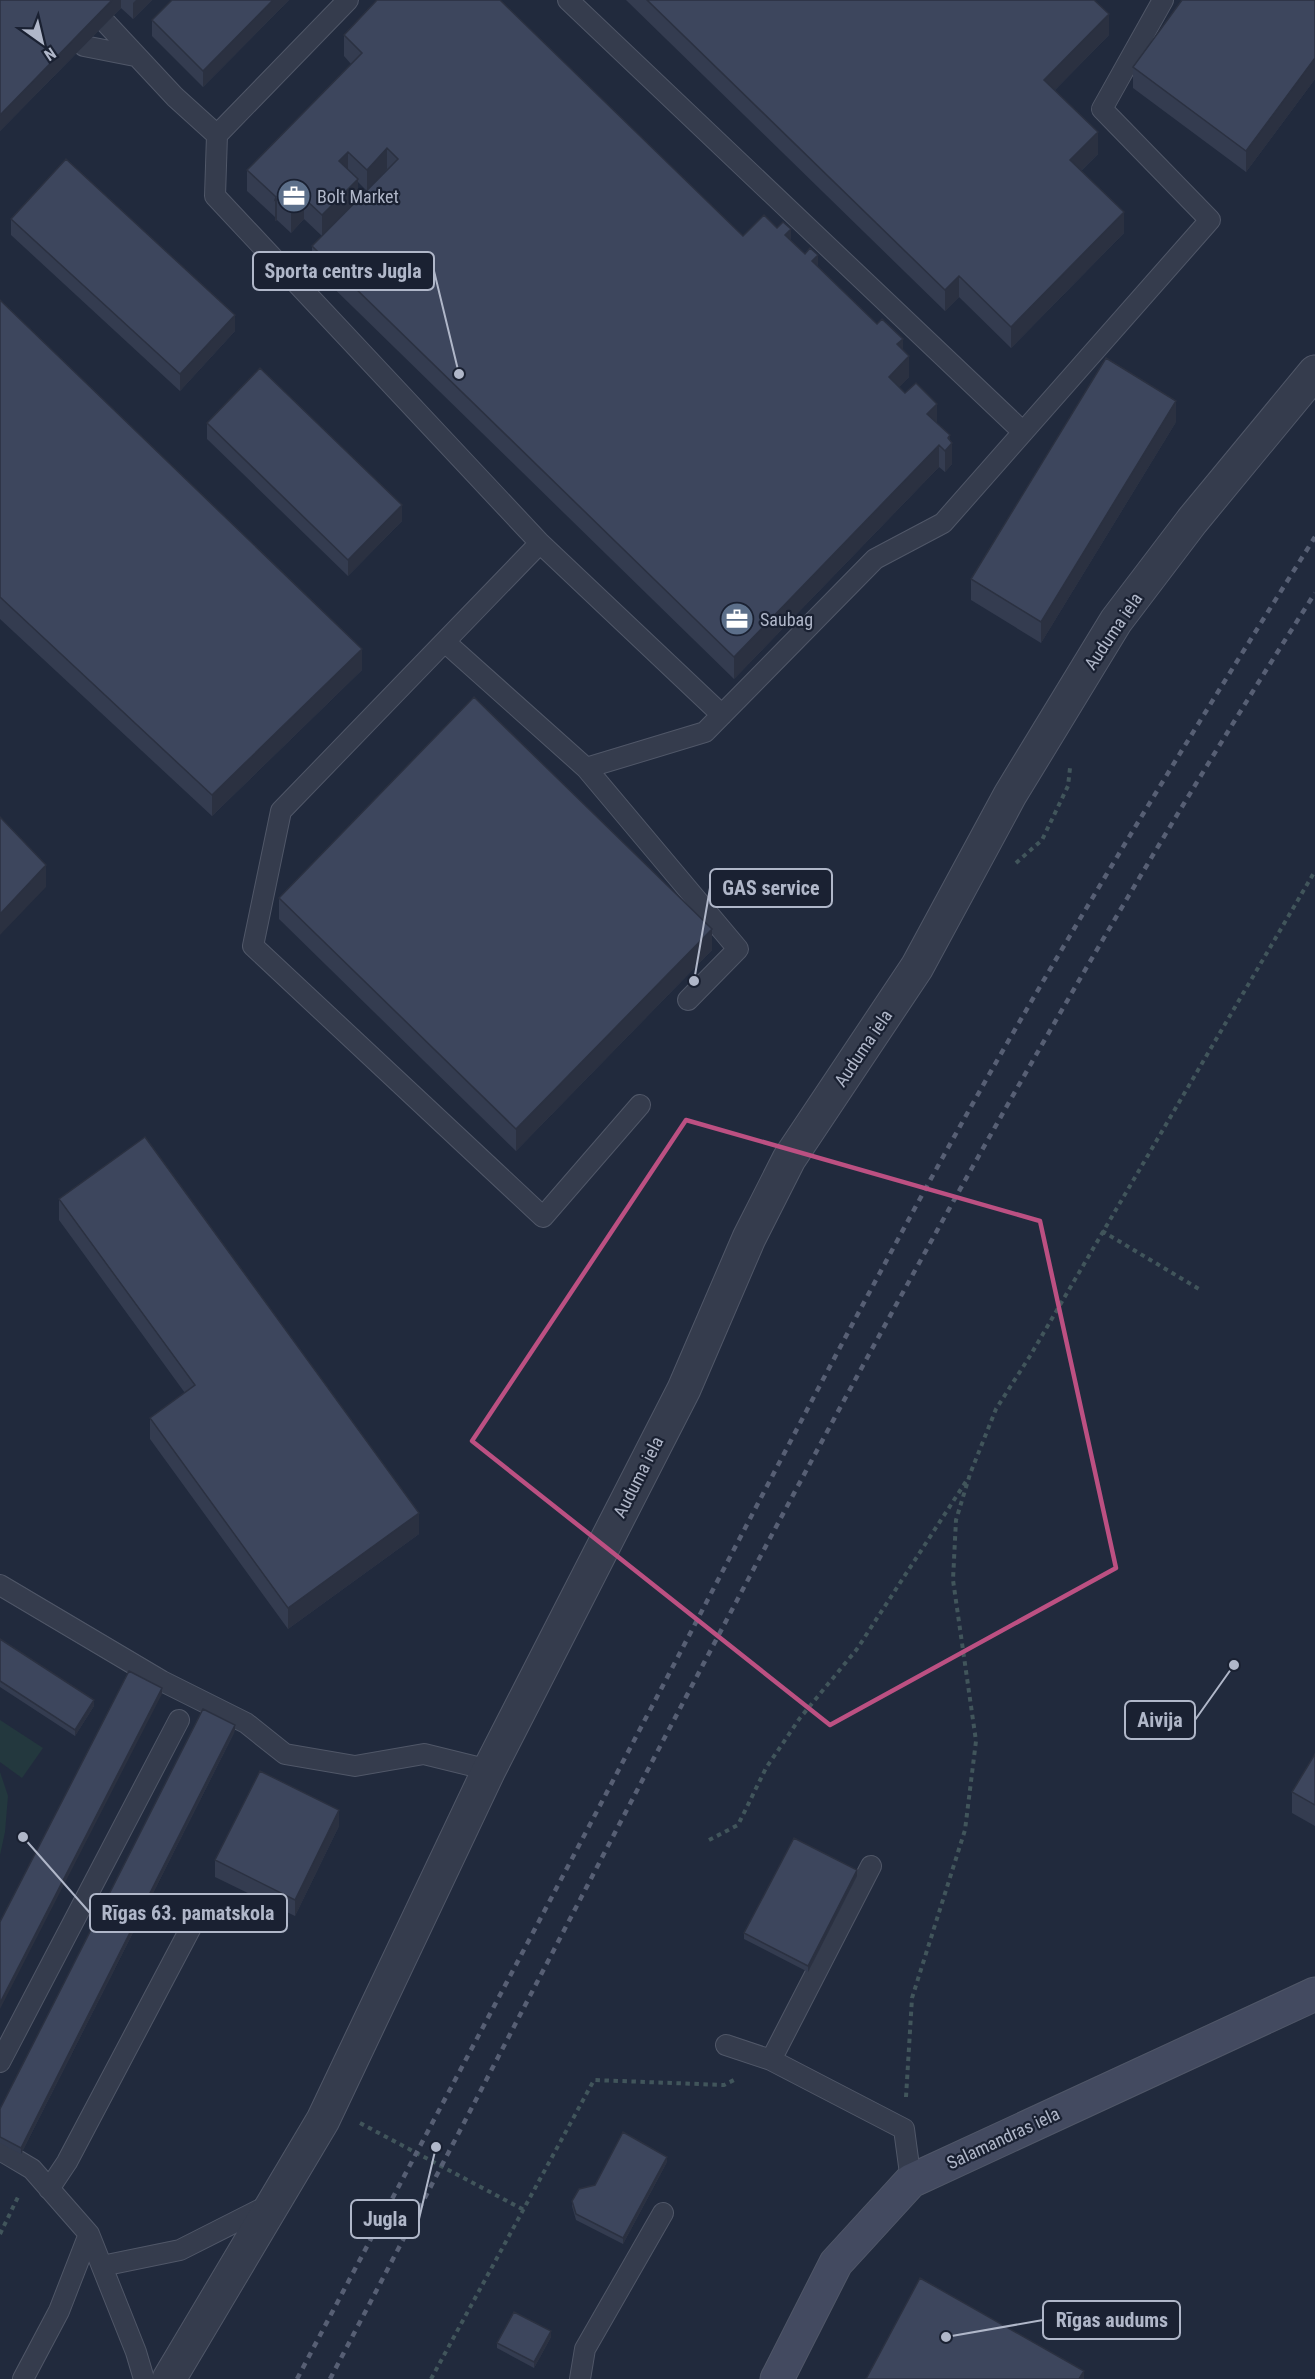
<svg xmlns="http://www.w3.org/2000/svg" width="1315" height="2379" viewBox="0 0 1315 2379" font-family="'Roboto Condensed',sans-serif">
	<style>
		.pitch { fill: #23383e }
		.lines { fill: none; stroke-linecap: round; stroke-linejoin: round }
		.lane-casing { stroke: #505768; stroke-width: 22 }
		.street-casing { stroke: #505768; stroke-width: 35 }
		.secondary-casing { stroke: #505768; stroke-width: 35 }
		.path { stroke: #41555b; stroke-width: 4; stroke-dasharray: 4.5 4.5; stroke-linecap: butt }
		.lane { stroke: #353c4d; stroke-width: 20 }
		.street { stroke: #353c4d; stroke-width: 33 }
		.secondary { stroke: #434a60; stroke-width: 33 }
		.rail { stroke: #575f74; stroke-width: 4.5; stroke-dasharray: 6 6; stroke-linecap: butt }
		.wall { fill: #343c50; fill-rule: evenodd }
		.shaded-wall { fill: #2b3141 }
		.building { fill: #3d465d; stroke: #2b3141; stroke-width: 1.5 }
		.marked { fill: none; stroke: #bc5082; stroke-width: 4.5; stroke-linejoin: round }
		.labels { text-anchor: middle; dominant-baseline: central; stroke-width: 4.5; stroke-linejoin: round; paint-order: stroke }
		.poi-label { font-size: 18px; fill: #b0b7c9; stroke: #1a2132; text-anchor: start }
		.street-label { font-size: 18px; fill: #b0b7c9; stroke: #1a2132 }
		.leader { fill: none; stroke: #b0b7c9; stroke-width: 2 }
		.callout-dot { fill: #b0b7c9; stroke: #1a2132; stroke-width: 2 }
		.callout { fill: #1a2132; stroke: #b0b7c9; stroke-width: 2 }
		.callout-label { font-size: 20px; text-anchor: middle; font-weight: bold; fill: #b0b7c9 }
	</style>
	<rect width="100%" height="100%" fill="#212a3d"/>
	<path class="pitch" d="M0 1720 43 1748 22 1778 0 1762Z
		M0 1772 8 1796 5 1832 0 1855Z"/>
	<g class="lines">
		<defs>
			<path id="lane" d="M568 0 1023 432
				M106 23 175 97 217 135 215 196 540 543 281 811 253 946 543 1217 640 1105
				M84 46 135 56
				M217 135 348 0
				M540 543 722 715
				M445 642 586 768 705 732 875 559 943 523 1210 220 1102 109 1163 0
				M586 768 738 949 688 1000
				M0 1585 162 1681 246 1723 285 1754 355 1766 424 1754 489 1770
				M871 1866 771 2060 904 2129 911 2181
				M726 2045 771 2060
				M0 2062 179 1720
				M0 2150 32 2169 89 2234 136 2352 144 2379
				M49 2189 67 2162 197 1916
				M102 2266 180 2250 269 2205
				M23 2379 59 2311 89 2234
				M580 2379 585 2349 663 2213"/>
			<path id="street" d="M169 2379 323 2120 489 1770 684 1389 749 1238 789 1159 917 967 1010 795 1116 621 1192 521 1315 372"/>
			<path id="secondary" d="M777 2379 836 2263 911 2181 1315 1994"/>
		</defs>
		<use href="#lane" class="lane-casing"/>
		<use href="#street" class="street-casing"/>
		<use href="#secondary" class="secondary-casing"/>
		<path class="path" d="M1016 863 1042 840 1068 786 1070 768
			M1102 1231 1199 1289
			M709 1840 738 1825 766 1768 800 1718 857 1649 967 1480
			M906 2097 912 1998 965 1830 976 1741 953 1580 956 1520 970 1474 996 1409 1030 1356 1315 871
			M360 2123 524 2210
			M0 2234 18 2197
			M431 2379 594 2080 724 2085 734 2080"/>
		<use href="#lane" class="lane"/>
		<use href="#street" class="street"/>
		<use href="#secondary" class="secondary"/>
		<path class="rail" d="M297 2379C407 2170 518 1962 628 1752 746 1528 861 1301 986 1080 1091 896 1202 716 1315 537
			M330 2379C647 1777 948 1166 1315 593"/>
	</g>
	<path class="wall" d="M0 0H152L133 19 121 8 0 131Z
		M172 0H289L203 87 152 36V20Z
		M626 0H1094L1109 35 1055 90 1098 154 1081 171 1124 233 1011 348 959 297 945 311Z
		M1315 0V79L1246 172 1133 88V67Z
		M344 35 743 236 791 241 903 350 909 377 899 387 937 423 950 441 952 464 945 472 939 467 734 679 312 267V246L322 236 304 219 291 233 277 220 275 221V217L247 191V170L351 64 344 56ZM358 182 367 191 358 200Z
		M11 219 235 331 180 391 11 235Z
		M0 300 362 670 212 816 0 619Z
		M1176 422 1041 643 971 600V579Z
		M207 423 402 521 348 576 207 439Z
		M279 898 712 950 516 1151 279 919Z
		M59 1199 419 1534 288 1629 150 1439V1418L185 1393 59 1220Z
		M0 1639 94 1706 75 1736 0 1687Z
		M235 1731 21 2154 0 2143V2109Z
		M1315 1754V1826L1292 1813V1792Z
		M339 1826 295 1916 215 1877V1860Z
		M857 1876 808 1972 744 1939V1933Z
		M667 2162 623 2244 576 2220 572 2206V2201Z
		M551 2337 534 2368 497 2348V2343Z"/>
	<path class="shaded-wall" d="M112 0H121V8L0 131V115Z
		M136 0H152L133 19V3Z
		M273 0H289L203 87V71Z
		M1109 14V35L1044 101V80Z
		M1315 58V79L1246 172V151Z
		M1098 132V154L1070 181V160Z
		M387 148V169L367 191V170Z
		M348 152V173L339 161Z
		M358 179V200L322 236V215Z
		M304 198V219L291 233V212Z
		M277 199V220L275 221V200Z
		M1124 212V233L1011 348V327Z
		M791 229V250L785 235Z
		M818 255V277L812 261Z
		M959 276V297L945 311V290Z
		M235 315V331L180 391V374Z
		M903 339V360L897 344Z
		M909 356V377L889 398V377Z
		M1176 401V422L1041 643V622Z
		M937 404V425L927 414Z
		M950 435V445L952 443V464L945 472V451L948 438Z
		M939 445V467L734 679V657Z
		M402 505V521L348 576V560Z
		M362 649V670L212 816V795Z
		M46 865V887L0 935V914Z
		M712 929V950L516 1151V1129Z
		M419 1513V1534L288 1629V1608Z
		M162 1688V1694L0 2009V2003Z
		M94 1700V1706L75 1736V1730Z
		M235 1725V1731L21 2154V2148Z
		M339 1810V1826L295 1916V1900Z
		M857 1870V1876L808 1972V1966Z
		M667 2157V2162L623 2244V2238Z
		M551 2331V2337L534 2368V2362Z
		M1084 2371V2379H1079Z"/>
	<path class="building" d="M0 0H112L0 115Z
		M172 0H273L203 71 152 20Z
		M377 0H500L743 236 764 215 777 228 783 222 791 229 785 235 805 254 810 248 818 255 812 261 877 324 882 319 903 339 897 344 909 356 889 377 905 393 916 383 937 404 927 414 950 435 948 438 952 443 945 451 939 445 734 657 312 246 398 159 387 148 367 170 348 152 339 161 358 179 322 215 304 198 291 212 277 199 275 200 276 197 247 170 362 53 344 35Z
		M647 0H1094L1109 14 1044 80 1098 132 1070 160 1124 212 1011 327 959 276 945 290Z
		M1182 0H1315V58L1246 151 1133 67Z
		M66 159 235 315 180 374 11 219Z
		M0 300 362 649 212 795 0 597Z
		M1106 358 1176 401 1041 622 971 579Z
		M260 368 402 505 348 560 207 423Z
		M474 697 712 929 516 1129 279 898Z
		M0 817 46 865 0 914Z
		M145 1137 419 1513 288 1608 150 1418 195 1385 59 1199Z
		M0 1639 94 1700 75 1730 0 1681Z
		M129 1671 162 1688 0 2003V1922Z
		M203 1709 235 1725 21 2148 0 2137V2109Z
		M1315 1754V1805L1292 1792Z
		M260 1771 339 1810 295 1900 215 1860Z
		M794 1838 857 1870 808 1966 744 1933Z
		M623 2132 667 2157 623 2238 576 2214 572 2201 579 2189 595 2185Z
		M920 2278 1084 2371 1079 2379H866Z
		M514 2312 551 2331 534 2362 497 2343Z"/>
	<path class="marked" d="M686 1120 1040 1221 1116 1568 830 1725 472 1441Z"/>
	<defs>
		<symbol id="office-disc" viewBox="-11 -11 22 22"><circle r="9.5" fill="#5c6f8a" stroke="#1a2132"/><path d="M-6-3h4V-5.5h4V-3h4V5H-6ZM-1-4.5V-3h2v-1.5ZM-6 0V1H6V0Z" fill="#fff"/></symbol>
	</defs>
	<g fill-rule="evenodd">
		<use href="#office-disc" x="275" y="177" width="38" height="38"/>
		<use href="#office-disc" x="718" y="600" width="38" height="38"/>
	</g>
	<g class="labels">
		<g class="poi-label">
			<text x="317" y="196">Bolt Market</text>
			<text x="760" y="619">Saubag</text>
		</g>
		<g class="street-label">
			<text transform="translate(1113 631) rotate(-56)">Auduma iela</text>
			<text transform="translate(863 1048) rotate(-56)">Auduma iela</text>
			<text transform="translate(638 1477) rotate(-63)">Auduma iela</text>
			<text transform="translate(1003 2138) rotate(-25)">Salamandras iela</text>
		</g>
	</g>
	<path class="leader" d="M459 374L434 271M694 981L710 888M1234 1665L1195 1720M23 1837L90 1913M436 2147L419 2219M946 2337L1043 2320"/>
	<g class="callout-dot">
		<circle cx="459" cy="374" r="6"/>
		<circle cx="694" cy="981" r="6"/>
		<circle cx="1234" cy="1665" r="6"/>
		<circle cx="23" cy="1837" r="6"/>
		<circle cx="436" cy="2147" r="6"/>
		<circle cx="946" cy="2337" r="6"/>
	</g>
	<g class="callout">
		<rect x="253" y="252" width="181" height="38" rx="6"/>
		<rect x="710" y="869" width="122" height="38" rx="6"/>
		<rect x="1125" y="1701" width="70" height="38" rx="6"/>
		<rect x="90" y="1894" width="197" height="38" rx="6"/>
		<rect x="351" y="2200" width="68" height="38" rx="6"/>
		<rect x="1043" y="2301" width="137" height="38" rx="6"/>
	</g>
	<g class="callout-label">
		<text x="343" y="278">Sporta centrs Jugla</text>
		<text x="771" y="895">GAS service</text>
		<text x="1160" y="1727">Aivija</text>
		<text x="188" y="1920">Rīgas 63. pamatskola</text>
		<text x="385" y="2226">Jugla</text>
		<text x="1112" y="2327">Rīgas audums</text>
	</g>
	<g transform="translate(42 42) rotate(146)" stroke="#1a2132" stroke-width="4.5" paint-order="stroke">
	<path d="M0-4.5L10 22L0 15L-10 22Z" fill="#b0b7c9"/>
	<text y="-9" font-size="16" font-weight="bold" text-anchor="middle" fill="#b0b7c9">N</text>
	</g>
</svg>
